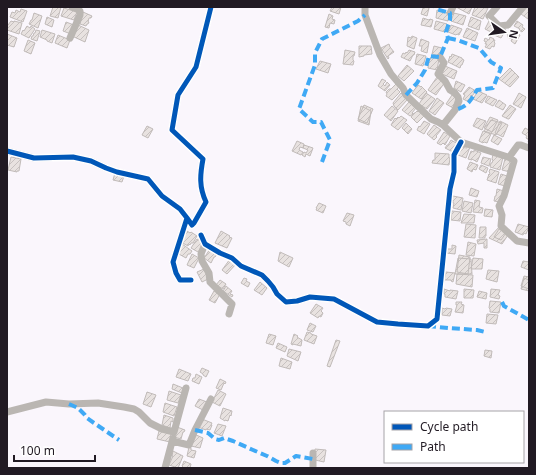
<svg xmlns="http://www.w3.org/2000/svg" width="536" height="475" viewBox="0 0 536 475" font-family="'Noto Sans',sans-serif">
	<style>
		.building { fill: url(#building-hatch); stroke: #c1bbb9 }
		.lines { fill: none; stroke-linecap: round; stroke-linejoin: round }
		.minor { stroke: #bab6b2; stroke-width: 7 }
		.quiet { stroke: #3fa9f5; stroke-width: 4; stroke-dasharray: 8 4; stroke-linecap: butt }
		.cycleway-casing { stroke: #fff; stroke-width: 8 }
		.cycleway { stroke: #0057b8; stroke-width: 5 }
	</style>
	<defs>
		<pattern id="building-hatch" width="6" height="6" patternUnits="userSpaceOnUse"><rect width="6" height="6" fill="#e8e2e0"/><path d="M-1 1l2-2M0 6l6-6M5 7l2-2" fill="none" stroke="#c7c1c0"/></pattern>
	</defs>
	<rect width="100%" height="100%" fill="#faf6fc"/>
	<path class="building" d="M53 7H61L58 18 50 16Z
		M332 7H341L339 14 330 11Z
		M426 7 429 8 427 16 421 14 423 8H425Z
		M456 7H472L469 14Z
		M475 7 488 8 483 19 472 15Z
		M527 7H529L528 19 521 14Z
		M64 8 77 12 74 20 61 16Z
		M21 9 27 11 23 22 10 17 12 12 15 13 16 10 20 12Z
		M437 10 449 13 448 21 436 18Z
		M83 12 92 16 91 18H89L88 22H89L88 24H87L86 26 80 24Z
		M34 13 42 16 38 28 29 24 31 20H32Z
		M454 13 466 16 463 25 451 21Z
		M329 14 333 16 332 19 335 20 334 24 330 23 329 28 325 27Z
		M47 17 54 20 52 27 45 24Z
		M471 17 481 21 479 30 468 26Z
		M423 18 429 20 430 19 433 20 431 27 421 25Z
		M11 21 14 22V21L22 23 19 34 7 30V25H8Z
		M436 21 447 24 445 32 434 29Z
		M489 21 497 25 493 33 485 29Z
		M517 21 523 25 522 27 525 29 522 32 519 30 520 29 514 26Z
		M66 22 74 25 71 34 63 31Z
		M78 25 89 30 85 42 72 36Z
		M451 25 462 29 459 35 457 34 456 35 448 32Z
		M27 26 30 28 31 26 35 29 29 38 21 34 23 30 24 31Z
		M499 26 506 30 501 38 494 35Z
		M467 28 478 33 475 41 463 37Z
		M36 30 40 31 37 41 31 39 32 36H33L34 33H35Z
		M42 30 55 34 52 43 47 41V40L40 37Z
		M513 30 520 35 515 44 511 41 512 39 507 37 508 36 507 35 509 32 511 33Z
		M7 34 17 38 14 47 7 45Z
		M58 35 70 40 67 48 55 43Z
		M412 36 417 38 414 49 407 46 408 37 411 38Z
		M490 37 494 39 493 40H495L494 42 495 43 494 47 492 46 490 49 485 47 487 44H485L486 42 484 41 485 38 489 40Z
		M421 39 429 42 427 53 421 51 422 46H419Z
		M28 40 35 43 31 54 24 51Z
		M389 44 390 47 394 52 388 56 389 58 388 59 381 48Z
		M359 46H371L372 54 364 55V56L359 57Z
		M434 46 442 48 440 56 432 54Z
		M345 50 355 52 354 56H353V60L354 61 353 65 343 64Z
		M409 50 415 52 414 55H413L410 61 401 57 403 53 405 54 406 52 407 53Z
		M417 54 426 56 423 66 415 64Z
		M452 54 462 58V59L464 60 462 65H461L460 68 448 62 450 56 451 57Z
		M431 57 439 59 437 70 428 68 429 60H430Z
		M320 61 331 64 328 73 316 69Z
		M407 65 414 71 404 81 398 76Z
		M445 66 457 71 454 79 442 74Z
		M510 68 519 77 510 87 499 79Z
		M437 77 445 82 436 95 428 90Z
		M382 79 386 81 383 84 385 86 387 82 390 85 385 91 378 86Z
		M456 81 465 85 461 92 454 88Z
		M396 84 399 87 397 89 400 92 392 100 386 96 387 94 386 92 389 89H391Z
		M418 85 421 87V86L427 92 421 99 412 93Z
		M469 87 476 91 472 96 471 95 470 100 469 99 467 101 463 99 465 95 463 94Z
		M478 91 487 95 482 103 473 99Z
		M401 93 407 100 398 110 394 106 393 103Z
		M426 93 435 99 427 109 419 104Z
		M519 93 526 97 521 108 513 104Z
		M452 95 456 98 453 108 446 104Z
		M488 96 497 100 493 106 485 102Z
		M437 98 444 103 435 115 429 111Z
		M499 100 506 105 503 110 495 106Z
		M409 102 416 108 412 113 413 114 410 116 402 110Z
		M364 105 373 109 367 123 358 119Z
		M510 105 516 109 509 119H508L502 116Z
		M361 106 371 111 369 125 358 121Z
		M392 106 398 111 391 121 384 115Z
		M419 110 425 115 417 123 411 117 414 113H415L417 111 418 112Z
		M401 116 407 120 398 130 391 125 395 118 396 119 398 117 399 118Z
		M490 117 498 120 492 132 484 128Z
		M477 118 486 121 482 130 473 126Z
		M491 120 502 123 496 135 484 131Z
		M424 121 430 124 424 134 417 130 419 126 420 127Z
		M500 121 508 125 503 137 495 133Z
		M406 123 412 129 408 134 402 128Z
		M434 125 441 130 436 136 437 137 434 140 427 134Z
		M147 126 153 129 148 138 142 135Z
		M525 128 529 130V143L528 142 529 140 526 138 527 136 522 133Z
		M483 131 491 134 487 143 484 142 483 143 479 141Z
		M444 132 450 136 445 145 443 143 441 145 437 143Z
		M494 135 502 139 498 145 491 141Z
		M451 140 458 144 453 152 445 148 447 145H448Z
		M297 141 304 144 303 148 300 147 299 150 303 152 301 155 292 151Z
		M304 145 313 148 310 156 306 154 305 157 302 155 304 152 306 153 308 150 303 148Z
		M467 146 470 147 466 158 458 155 460 147 467 148Z
		M474 150 481 153 477 162 472 159V160L468 159 471 151 474 152Z
		M435 153 449 154V158H450L449 165 432 163 433 160H435Z
		M493 154 503 157 500 170 490 167 491 163H492L493 160 492 159Z
		M11 157 21 159 19 171H17V172L8 170Z
		M483 157 491 159 489 166 481 163Z
		M505 159 512 161 510 172 502 170Z
		M470 162 478 165 476 170 473 169 472 172 467 169Z
		M481 165 488 168 486 173 479 169Z
		M490 169 499 172 496 183 487 180 489 174V175L490 173 489 172Z
		M115 173 124 176 122 182 113 180Z
		M501 174 507 176 505 186 498 184Z
		M471 188 479 191 477 197 469 195Z
		M497 189 504 191 500 202 494 201 495 196H496Z
		M453 196 463 198 461 210 453 208 454 203H453V200H452Z
		M475 200 480 201 479 207 483 208 482 213 473 212Z
		M464 201 473 203 471 213 462 211Z
		M319 203 326 206 323 213 316 210 317 208H316Z
		M485 209 493 210 492 217 484 216Z
		M452 211 461 212 460 221 451 220Z
		M347 213 354 215 350 226 346 224V222L343 221Z
		M464 214 475 215 474 223H461Z
		M466 224 476 225 475 238 464 237Z
		M518 224 529 227 526 234 524 233 523 235 515 232Z
		M500 226 508 235 502 244 489 238Z
		M480 227H486V236H485V238H479Z
		M499 229 506 233 501 240 494 237Z
		M187 231 190 233 191 232 197 236 193 243H191L190 245 189 244 188 246 181 242Z
		M221 231 230 236 229 237 232 238 227 248 215 243Z
		M197 239 204 243 198 252 191 248Z
		M487 239V248H484V243L478 244 477 240Z
		M468 242 476 244 474 256 466 255Z
		M182 244 192 251 190 254H188L186 258 177 253Z
		M452 245 456 246 455 254 446 253 447 249H452Z
		M210 249 218 253 215 257H214L211 263 204 258Z
		M280 252 293 258 289 267 278 261Z
		M192 254 199 258 194 268 187 265Z
		M459 255 470 257 468 274 457 272Z
		M458 258 471 259 472 274H455Z
		M473 258 483 259 482 269H471Z
		M230 259 236 264 227 274 222 270Z
		M523 261 529 262V270L521 267Z
		M204 269 208 279 202 282 197 272Z
		M488 270 499 271 497 282 486 279Z
		M446 272 455 273 453 282 451 281V280H444Z
		M457 274 473 275 472 287 456 284Z
		M524 276 529 277V289L521 286Z
		M244 278 247 279 246 281 250 283 248 287 241 283Z
		M524 278 529 280V291L521 289Z
		M220 280 226 284 223 289 216 285Z
		M260 282 267 288 262 295 254 290Z
		M226 286 232 291 230 294 233 295 232 297 223 291Z
		M444 289 450 291V290L458 291 456 299 445 297V294H444Z
		M464 289 474 290 473 298H464Z
		M491 289 500 290 498 295 500 296 499 299 490 297Z
		M214 291 220 294 215 303 209 300Z
		M479 291 487 293 486 299 477 297Z
		M490 301 501 302 499 313 490 312V309L489 308Z
		M456 302H462L461 304 464 305 463 313 455 312 457 305H456Z
		M316 304 323 308 321 311 323 313 321 317 319 316 318 318 310 313Z
		M442 308 445 309 446 308 452 309 450 316 442 315Z
		M487 314 498 315 496 324 486 323Z
		M310 323 316 326 313 332 307 330Z
		M307 332 311 333V334L317 336 314 344 304 340Z
		M269 334 276 336 273 345 266 343Z
		M294 334 298 336 297 337 302 340 301 346 293 344V345L291 344Z
		M336 340 340 341 330 367 327 366Z
		M278 343 287 347 285 352 276 348Z
		M289 349 301 352 298 361 287 356Z
		M485 350 492 351 491 358 484 356Z
		M281 358 292 362 290 369 279 366Z
		M202 368 209 371 206 377 203 375V374L200 372Z
		M179 369 191 374 188 381 176 377Z
		M196 374 202 377 199 384 192 381 193 378H195Z
		M220 379 226 382 225 384 224 383 221 390 216 388Z
		M173 384 183 388 182 393 172 389Z
		M218 390 226 394 220 406 212 402Z
		M169 391 181 395 178 403 167 400Z
		M147 392 156 395 151 407 143 404Z
		M199 399 207 402 203 410 195 406Z
		M165 403 177 407 174 416 163 412Z
		M223 408 232 411 231 416 230 415 228 421 225 420V421L220 418Z
		M164 415 173 418V422L171 421 170 428 162 425Z
		M202 419 212 423 211 425H212L210 430 206 429V430L198 427Z
		M218 424 226 426 222 436 214 433Z
		M177 427 185 430 184 432H183L181 439 174 437Z
		M159 431 171 433 170 442 157 439Z
		M194 434 203 438 200 448 191 446Z
		M189 447 191 448V450L196 451 194 458 187 456Z
		M315 449 326 450 324 462 315 460 314 457Z
		M173 451 183 456 178 468 169 465 173 456H172Z
		M184 461 191 464 190 468H183V467L182 466Z"/>
	<g class="lines">
		<path class="minor" d="M365 7V15L380 55 391 74 403 88 406 95 431 119 438 122 443 125 461 142 508 157 510 156 518 145H521L529 148
			M497 7 489 16 499 26 508 25 523 7
			M450 13 453 7
			M70 38 80 15V11L77 9 72 7
			M440 57 444 63 438 74 445 81 450 90 455 93 458 97 459 101 455 110 443 125
			M7 151 34 158 73 157 91 161 106 168 117 172 148 179 162 196 180 209 187 218 173 262 176 273 180 280H191
			M509 157 514 161 504 196 499 206 502 215 501 226 517 241 529 243
			M187 218 192 225 194 223 206 202C199 187 200 175 203 159L172 130 178 95 196 67 211 7
			M201 235 205 244 220 253 232 258 241 266 262 275 268 281 273 287 277 294 286 302 297 301 310 297 334 299 377 322 398 324 428 326 437 319 450 189 454 172V155L461 142
			M205 244 201 254 202 261 209 273 210 282 232 304 229 314
			M7 412 46 402 69 404 98 403 124 407 134 409 139 412 150 423 162 429 174 432 186 388
			M172 441 189 445 195 430 211 399
			M165 468 173 438
			M313 468V453"/>
		<path class="quiet" d="M448 38 457 40 479 48 491 62 501 68 493 88 477 90C470 101 469 106 455 110
			M406 95 417 83 425 70 429 56 440 57 448 38 446 32 450 20V13L436 9 435 7
			M322 162 330 140 321 122H313L299 109 315 65V53L322 39 358 21 365 15
			M502 302 504 306 529 320
			M428 326 448 328 477 330 485 332
			M69 404 78 408 85 415 87 418 94 423 119 440
			M195 430 208 433 215 439 219 440 224 438 233 441 253 450 267 456 276 461 281 463H285L296 456 313 459"/>
		<defs>
			<path id="cycleway" d="M7 151 34 158 73 157 91 161 106 168 117 172 148 179 162 196 180 209 187 218 173 262 176 273 180 280H191
				M187 218 192 225 194 223 206 202C199 187 200 175 203 159L172 130 178 95 196 67 211 7
				M201 235 205 244 220 253 232 258 241 266 262 275 268 281 273 287 277 294 286 302 297 301 310 297 334 299 377 322 398 324 428 326 437 319 450 189 454 172V155L461 142"/>
		</defs>
		<use href="#cycleway" class="cycleway-casing"/>
		<use href="#cycleway" class="cycleway"/>
	</g>
	<rect width="536" height="475" fill="none" stroke="#211a23" stroke-width="16"/>
	<rect x="384" y="411" width="140" height="52" fill="#ffffff" stroke="#a6a3a7"/>
	<rect x="392" y="424" width="20" height="6" fill="#0057b8" stroke="#a6a3a7"/>
	<text x="420" y="431" font-size="12" fill="#211a23">Cycle path</text>
	<rect x="392" y="444" width="20" height="6" fill="#3fa9f5" stroke="#a6a3a7"/>
	<text x="420" y="451" font-size="12" fill="#211a23">Path</text>
	<g transform="translate(504 32) rotate(103)" stroke="#ffffff" stroke-width="3" paint-order="stroke">
	<path d="M0-3L7 15L0 10L-7 15Z" fill="#211a23"/>
	<text y="-6" font-size="11" font-weight="bold" text-anchor="middle" fill="#211a23">N</text>
	</g>
	<path d="M14 455v6h81v-6" fill="none" stroke="#211a23" stroke-width="2"/>
	<text x="20" y="455" font-size="12" fill="#211a23" stroke="#ffffff" stroke-width="3" paint-order="stroke">100 m</text>
</svg>
